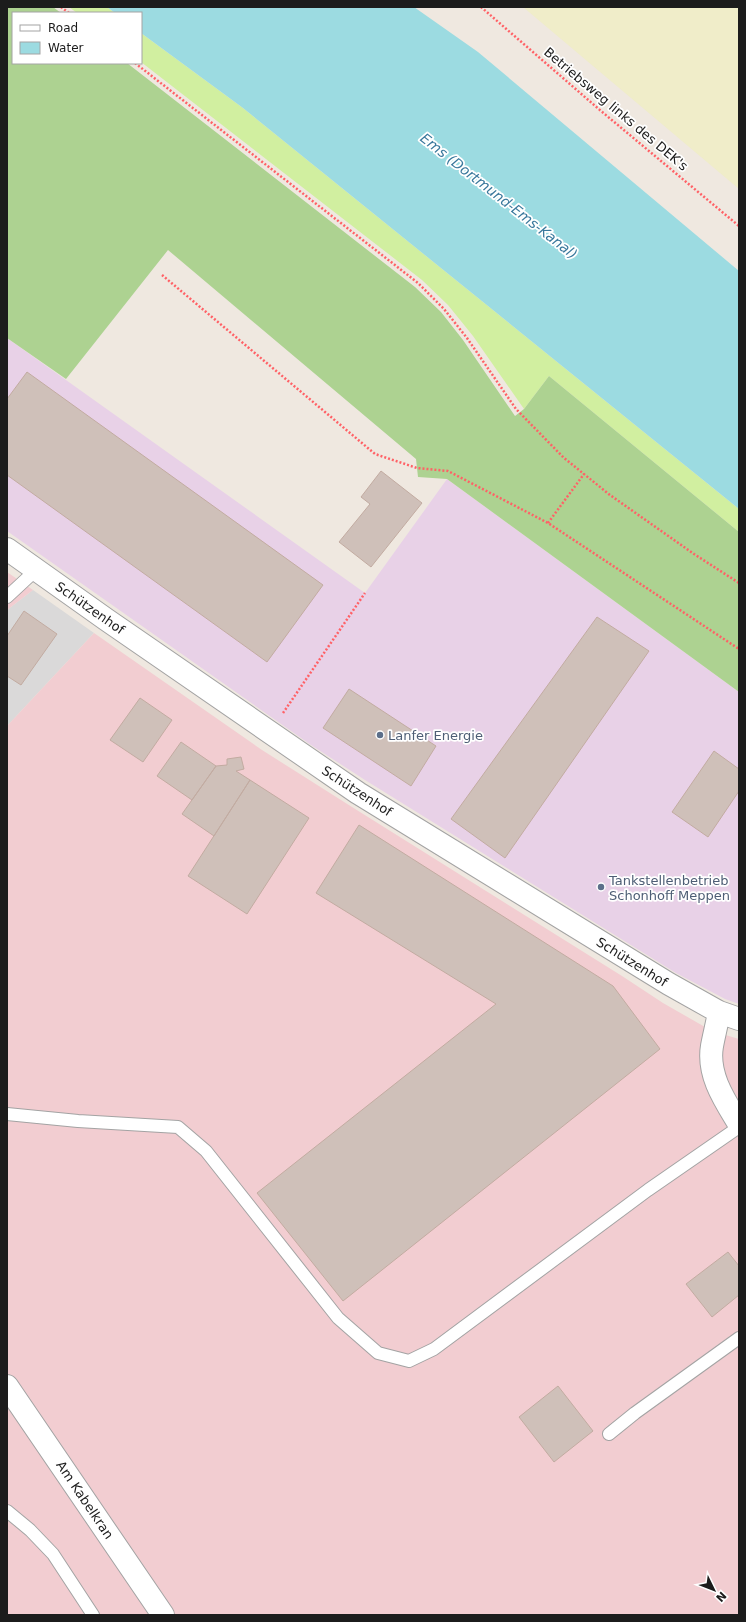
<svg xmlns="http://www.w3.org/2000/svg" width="746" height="1622" viewBox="0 0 746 1622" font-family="'DejaVu Sans',sans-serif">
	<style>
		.residential { fill: #dad9d9 }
		.commercial { fill: #f2cdd1 }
		.industrial { fill: #e8d1e7 }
		.farmland { fill: #f0edc9 }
		.grass { fill: #d1efa0 }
		.forest { fill: #add291 }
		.water { fill: #9cdbe1 }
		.building { fill: #cfc0b9; stroke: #c2aba1 }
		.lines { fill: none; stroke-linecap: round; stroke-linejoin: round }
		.service-casing { stroke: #a3a3a3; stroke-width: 14 }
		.minor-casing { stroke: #a3a3a3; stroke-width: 24 }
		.path { stroke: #ff6166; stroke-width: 2.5; stroke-dasharray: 2 2; stroke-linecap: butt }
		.service { stroke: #fff; stroke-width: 12 }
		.minor { stroke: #fff; stroke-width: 22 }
		.service-dot { fill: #5c6f8a; stroke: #fff; stroke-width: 1.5 }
		.labels { text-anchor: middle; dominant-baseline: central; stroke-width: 3.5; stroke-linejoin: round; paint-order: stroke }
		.street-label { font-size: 13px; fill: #1c1c1c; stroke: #fff }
		.service-label { font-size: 13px; fill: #4e5e75; stroke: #fff; text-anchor: start }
		.water-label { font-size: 14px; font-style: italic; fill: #39789c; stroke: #fff }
	</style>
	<rect width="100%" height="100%" fill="#efe8e0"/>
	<path class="residential" d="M33 590 94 633 7 726V610Z"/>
	<path class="commercial" d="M7 572 33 590 7 610Z
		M94 633 262 750 352 807 622 976 663 1003 712 1031 739 1039V1615H7V726Z"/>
	<path class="industrial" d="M7 338 365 593 447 479 739 692V1004L725 999 676 973 365 780 311 745 7 531Z"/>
	<path class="farmland" d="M523 7H739V189Z"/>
	<path class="grass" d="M69 7H107L115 13H77Z
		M141 33 243 108 739 509V532L549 376 524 409 473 336 448 305 422 280 141 62Z"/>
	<path class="forest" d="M7 7H53L61 13H13V63H127L415 287 441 312 463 340 515 416 524 409 549 376 739 532V692L447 479 418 477 416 459 168 250 66 379 7 338Z"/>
	<path class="water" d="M107 7H414L478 52 739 271V509L243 108 141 33V13H115Z"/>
	<path class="building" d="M27 372 323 585 267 662 7 475V399Z
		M381 471 422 503 371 567 339 542 370 504 361 497Z
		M24 611 57 634 21 685 7 676V636Z
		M597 617 649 651 505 858 451 819Z
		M349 689 436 746 411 786 323 728Z
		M140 698 172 720 143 762 110 740Z
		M181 742 216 766 192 800 157 776Z
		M714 751 739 769V791L708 837 672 812Z
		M241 757 244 769 236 771 250 780 214 836 182 814 216 766 227 765V759Z
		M250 780 309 818 247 914 188 876Z
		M359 825 613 986 660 1049 343 1301 257 1193 496 1004 316 893Z
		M728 1252 739 1266V1295L712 1317 686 1284Z
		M558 1386 593 1431 554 1462 519 1417Z"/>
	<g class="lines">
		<defs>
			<path id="service" d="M7 597 36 570
				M7 1114 78 1121 178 1127 206 1151 338 1318 378 1353 409 1361 434 1349 648 1190 739 1127
				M609 1434 635 1413 739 1338
				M7 1511 30 1530 53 1554 93 1615"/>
			<path id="minor" d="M7 549 107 620 358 793 669 984 719 1012 739 1019
				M719 1012C717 1024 714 1035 712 1046 707 1075 725 1101 739 1124
				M7 1386 163 1615"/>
		</defs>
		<use href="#service" class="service-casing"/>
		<use href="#minor" class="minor-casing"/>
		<path class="path" d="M61 7 69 13
			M481 7 601 111 739 226
			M135 63 418 283 444 309 467 338 516 409 564 458 610 495 694 554 739 583
			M162 275 375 454 417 468 448 471 548 523 739 649
			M548 523 584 474
			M283 713 365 593"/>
		<use href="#service" class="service"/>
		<use href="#minor" class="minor"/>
	</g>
	<g class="service-dot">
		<circle cx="380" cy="735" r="4"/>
		<circle cx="601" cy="887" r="4"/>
	</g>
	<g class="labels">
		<g class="street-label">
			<text transform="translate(616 109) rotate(40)">Betriebsweg links des DEK's</text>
			<text transform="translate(90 608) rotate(35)">Schützenhof</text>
			<text transform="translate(357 791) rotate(33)">Schützenhof</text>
			<text transform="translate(632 962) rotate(32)">Schützenhof</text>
			<text transform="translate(85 1500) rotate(56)">Am Kabelkran</text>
		</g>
		<g class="service-label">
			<text x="388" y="735">Lanfer Energie</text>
			<text x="609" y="880">Tankstellenbetrieb<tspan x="609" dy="15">Schonhoff Meppen</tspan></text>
		</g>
		<g class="water-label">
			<text transform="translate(499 196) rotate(38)">Ems (Dortmund-Ems-Kanal)</text>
		</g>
	</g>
	<rect width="746" height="1622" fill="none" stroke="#1c1c1c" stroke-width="16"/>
	<rect x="12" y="12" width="130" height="52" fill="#ffffff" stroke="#a4a4a4"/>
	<rect x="20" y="25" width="20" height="6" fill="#ffffff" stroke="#a4a4a4"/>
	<text x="48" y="32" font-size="12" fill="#1c1c1c">Road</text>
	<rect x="20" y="42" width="20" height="12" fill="#9cdbe1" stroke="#a4a4a4"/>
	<text x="48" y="52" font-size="12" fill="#1c1c1c">Water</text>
	<g transform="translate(714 1590) rotate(133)" stroke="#ffffff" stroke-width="3" paint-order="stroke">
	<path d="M0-3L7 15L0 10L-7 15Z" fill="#1c1c1c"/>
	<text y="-6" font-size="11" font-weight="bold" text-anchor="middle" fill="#1c1c1c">N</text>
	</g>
</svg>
